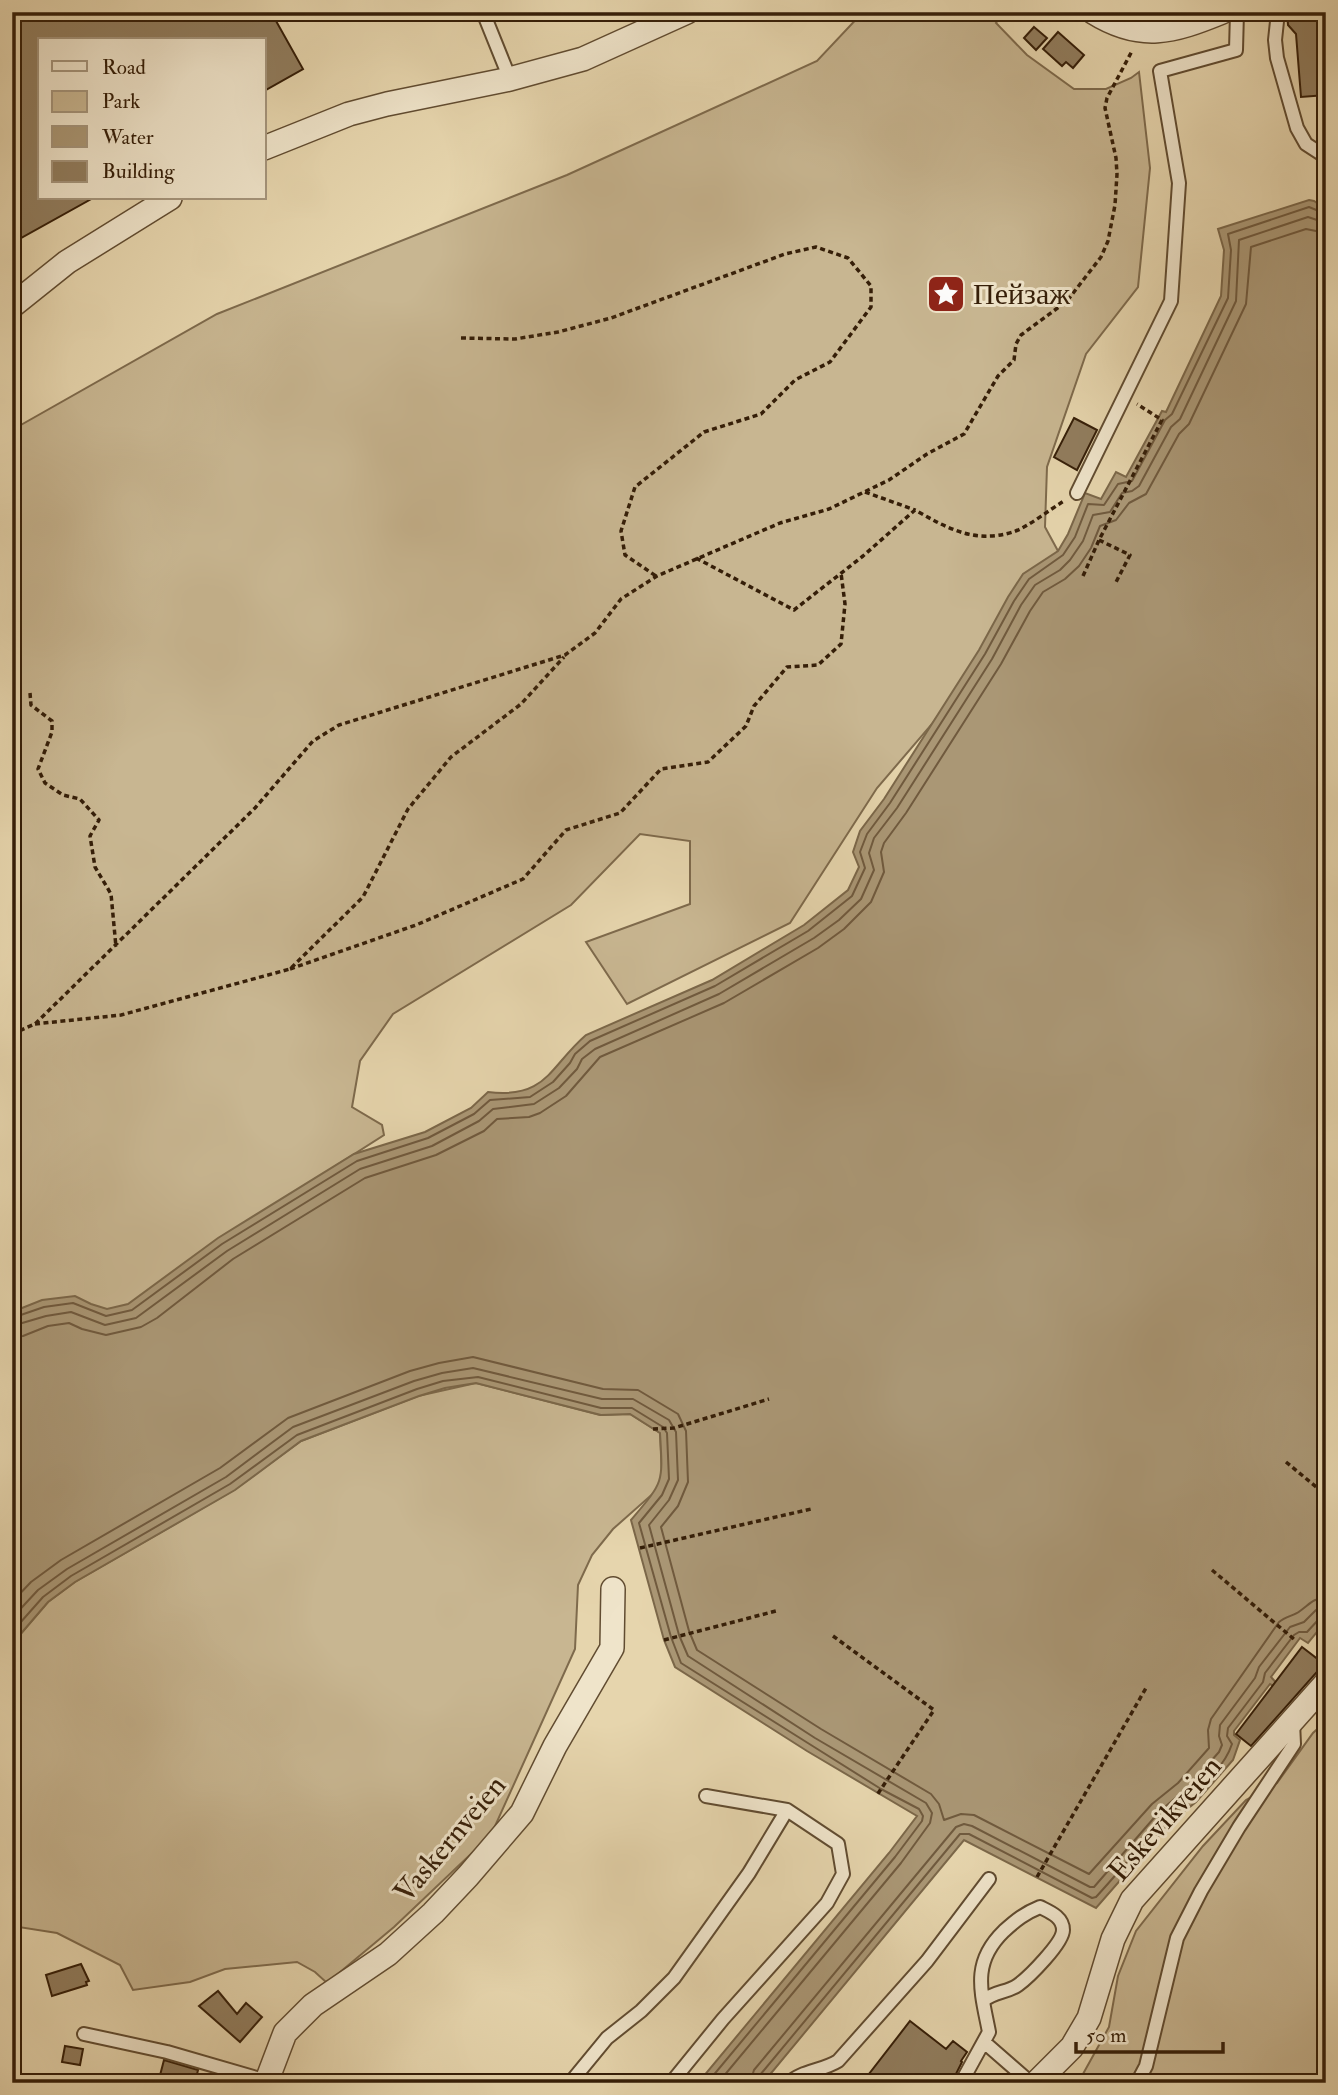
<svg xmlns="http://www.w3.org/2000/svg" width="1338" height="2095" viewBox="0 0 1338 2095" font-family="'IM FELL Double Pica',serif">
	<style>
		.green { fill: #c8b691; stroke: #7e6a4c; stroke-width: 2 }
		.water { fill: #aa9775; stroke: #7b6749; stroke-width: 2 }
		.lines { fill: none; stroke-linecap: round; stroke-linejoin: round }
		.shore { stroke: #705a3e; stroke-width: 2 }
		.building { fill: #917d5e; stroke: #351e08; stroke-width: 2 }
		.lane-casing { stroke: #614c31; stroke-width: 16 }
		.street-casing { stroke: #614c31; stroke-width: 26 }
		.path { stroke: #351e08; stroke-width: 3.5; stroke-dasharray: 5 3.5; stroke-linecap: butt }
		.lane { stroke: #efe4ca; stroke-width: 12 }
		.street { stroke: #efe4ca; stroke-width: 23 }
		.labels { text-anchor: middle; dominant-baseline: central; stroke-width: 6; stroke-linejoin: round; paint-order: stroke }
		.poi-label { font-size: 30px; fill: #351e08; stroke: #efe4ca; text-anchor: start }
		.street-label { font-size: 30px; fill: #351e08; stroke: #efe4ca }
	</style>
	<rect width="100%" height="100%" fill="#e6d5ad"/>
	<filter id="stains"><feTurbulence type="fractalNoise" baseFrequency=".00286" numOctaves="4"/><feColorMatrix values="0 0 0 0 .2 0 0 0 0 .09 0 0 0 0 .02 0 0 0 .5 -.17"/></filter>
	<radialGradient id="worn" r=".72"><stop offset=".6" stop-color="#630" stop-opacity="0"/><stop offset="1" stop-color="#630" stop-opacity=".3"/></radialGradient>
	<path class="green" d="M863 12H1004L996 23 1027 55 1074 89H1106L1131 78 1139 72 1150 168 1138 287 1086 354 1047 467 1045 527 1058 551 932 724 877 788 790 923 627 1004 586 942 690 904V841L640 834 571 905 393 1014 360 1061 352 1107 382 1125 384 1135 193 1257 147 1336 12 1334V430L217 314 567 175 817 61Z
		M476 1383 600 1415 630 1414 660 1433 662 1477 656 1491 613 1529 592 1555 578 1585 575 1649 491 1835 394 1927 327 1983 315 1972 297 1962 225 1969 190 1982 133 1990 120 1965 57 1933 12 1926V1644L48 1602 75 1582 234 1490 301 1441 418 1396Z
		M1326 1721V2083H1078L1109 2027 1118 1976 1136 1931 1203 1846 1246 1800 1277 1783 1313 1733Z"/>
	<path class="water" d="M1309 200 1314 201 1326 209V1621L1308 1643 1300 1638 1271 1677 1280 1687 1278 1689 1270 1684 1234 1731V1735L1240 1740 1233 1760 1196 1802 1171 1822 1096 1908 964 1840 763 2083H698L889 1853 917 1816 807 1751 675 1667 664 1640 631 1520C664 1481 663 1484 660 1433L630 1414 601 1415 476 1383 445 1388 419 1396 301 1441 235 1490 75 1582 48 1602 12 1644V1312L42 1300 75 1296 91 1304 107 1309 128 1304 218 1238 354 1154 425 1132 471 1108 488 1092C547 1099 549 1067 586 1035L712 980 804 925 848 890 859 867 853 852 860 831 884 799 979 650 1008 597 1023 574 1058 551 1068 534 1085 493 1101 499 1116 472 1126 477 1162 411 1166 412 1221 296 1224 250 1218 229Z"/>
	<g class="lines">
		<path class="shore" d="M12 1318 44 1307 73 1303 106 1316 132 1310 222 1244 357 1161 428 1138 474 1114 490 1100 530 1097 553 1082 570 1063 575 1054 590 1041 715 986 808 931 852 896 865 868 860 852 867 834 890 803 985 654 1014 601 1029 579 1063 555 1075 537 1088 504 1104 505 1118 484 1132 481 1165 420 1172 414 1228 298 1231 250 1228 234 1309 207 1326 214
			M12 1326 46 1316 71 1312 105 1325 136 1318 227 1251 360 1169 432 1146 479 1121 493 1109 534 1104 559 1088 577 1069 582 1059 595 1049 719 994 814 938 839 920 861 899 874 870 869 853 874 838 897 808 992 659 1021 605 1035 585 1060 570 1070 560 1083 541 1093 515 1110 512 1122 493 1132 491 1139 486 1171 427 1180 419 1236 301 1239 240 1308 217 1326 223
			M12 1337 23 1336 48 1326 69 1323 82 1329 106 1335 141 1327 157 1318 233 1259 365 1178 436 1155 484 1131 497 1119 529 1117 540 1113 566 1096 600 1057 724 1003 818 948 844 929 871 902 884 872 881 852 884 843 906 813 1001 664 1030 611 1043 592 1065 579 1079 566 1091 548 1100 526 1116 520 1129 503 1146 494 1179 434 1189 424 1246 304 1251 247 1306 229 1326 233
			M12 1602 31 1582 61 1560 220 1468 288 1418 410 1371 439 1363 473 1357 603 1389 638 1390 678 1414 686 1431 688 1482 678 1506 661 1527 689 1631 697 1650 821 1729 931 1794 939 1804 944 1820 961 1814 974 1815 1089 1874 1152 1804 1178 1783 1209 1748 1208 1730 1211 1719 1279 1622C1286 1616 1294 1616 1300 1611 1310 1604 1313 1598 1326 1598
			M12 1618 38 1590 67 1569 226 1477 293 1427 414 1381 442 1373 473 1368 602 1399H633L669 1420 676 1432 678 1480 669 1500 649 1525 679 1635 688 1656 815 1738 926 1803 932 1813 930 1823 901 1863 718 2083
			M12 1632 43 1597 71 1576 230 1484 297 1435 417 1389 443 1381 478 1377 601 1408H632L663 1427 667 1433 669 1479 662 1495 639 1523 671 1637 681 1663 811 1745 881 1789 919 1809 923 1816 922 1821 895 1857 707 2083
			M750 2083 754 2070 956 1827 964 1824 972 1826 1090 1887H1094L1160 1811 1185 1790 1219 1752 1222 1745 1219 1736 1220 1725 1255 1678 1259 1667 1290 1627 1304 1622 1316 1610 1326 1608
			M759 2083 760 2075 960 1834H969L1092 1898 1096 1897C1119 1872 1141 1845 1164 1820 1186 1795 1221 1777 1232 1744L1227 1736 1228 1728 1263 1682 1265 1673 1294 1635 1299 1632H1307L1319 1619 1326 1617"/>
	</g>
	<path class="building" d="M12 12H271L303 69 264 91V40H40V198H93L12 243Z
		M1287 12H1326V95L1301 97 1296 34 1288 25Z
		M1034 27 1047 38 1036 50 1024 38Z
		M1058 32 1084 55 1073 68 1066 62 1062 66 1043 49Z
		M1074 418 1097 430 1077 470 1054 457Z
		M1302 1647 1324 1664 1251 1746 1236 1734Z
		M81 1964 89 1981 86 1982 87 1985 52 1996 46 1975Z
		M218 1991 237 2014 246 2003 262 2017 240 2042 199 2006Z
		M910 2021 946 2049 953 2041 967 2052 961 2061 962 2062 952 2082 862 2083Z
		M65 2046 83 2049 80 2065 62 2062Z
		M164 2060 198 2070 195 2083H158Z"/>
	<g class="lines">
		<defs>
			<path id="lane" d="M483 12 510 79
				M1278 12 1275 40 1277 58 1297 128 1306 144 1326 157
				M1077 493 1171 301 1179 183 1160 71 1236 50 1237 12
				M84 2034 167 2052 267 2081
				M984 2042 1031 2083
				M570 2083 607 2038 641 2011 674 1978 749 1873 787 1810
				M671 2083 723 2019 827 1903 843 1874 838 1844 787 1810 706 1796
				M789 2083C801 2071 822 2071 838 2061L927 1961 989 1879
				M961 2083 989 2032C981 1991 971 1963 1004 1931 1016 1920 1025 1913 1040 1907 1050 1912 1063 1917 1063 1930 1063 1943 1029 1977 1018 1985 1007 1993 994 1991 983 2001
				M1137 2083 1146 2066 1177 1938 1201 1891 1239 1827 1294 1744 1293 1722"/>
			<path id="street" d="M1093 12C1141 42 1173 32 1222 12
				M264 148 349 114 387 104 510 79 583 59 687 12
				M12 306 67 262 170 198
				M266 2083 285 2033 313 2005 388 1954 433 1913 468 1876 522 1813 555 1746 612 1648 613 1589
				M1036 2083 1072 2047 1089 2018 1113 1939 1132 1900 1326 1683"/>
		</defs>
		<use href="#lane" class="lane-casing"/>
		<use href="#street" class="street-casing"/>
		<path class="path" d="M461 338 515 339 558 332 611 318 785 254 816 247 848 258 871 286V307L830 362 795 380 761 414 704 432 635 487 621 531 625 555 656 576
			M865 492 915 510
			M1099 540 1130 555 1115 584
			M696 558 794 610 863 556 915 510C947 528 974 544 1013 532 1028 527 1049 510 1064 501
			M1083 576 1099 540 1162 420 1137 404
			M30 693 31 705 52 721V732L38 769 45 783 63 795 80 799 99 820 90 836 95 867 111 894 116 947
			M290 969 416 925 523 879 566 830 620 813 661 769 708 762 746 726 754 706 787 667 818 665 841 644 845 604 841 573
			M35 1024 121 1015 290 969 363 897 408 809 451 757 521 704 564 657
			M12 1034 35 1024 255 808 313 741 339 725 565 655 595 633 621 599 657 576 780 523 829 509 889 480 927 454 964 434 998 376 1014 360 1016 344 1021 335 1067 301 1101 257 1108 241 1115 205 1117 174 1116 158 1105 108 1107 98 1132 51
			M653 1429 674 1428 769 1399
			M1286 1462 1326 1495
			M640 1548 811 1509
			M1212 1570 1295 1640
			M833 1636 934 1710 877 1795
			M664 1640 776 1611
			M1037 1877 1146 1688"/>
		<use href="#lane" class="lane"/>
		<use href="#street" class="street"/>
	</g>
	<defs>
		<symbol id="sight-square" viewBox="-11 -11 22 22"><rect x="-9" y="-9" width="18" height="18" rx="4" fill="#8f2418" stroke="#efe4ca"/><path d="M0-6L1.8-2.2L6-1.7L2.9 1.2L3.7 5.4L0 3.3L-3.7 5.4L-2.9 1.2L-6-1.7L-1.8-2.2Z" fill="#fff"/></symbol>
	</defs>
	<g fill-rule="evenodd">
		<use href="#sight-square" x="924" y="272" width="44" height="44"/>
	</g>
	<g class="labels">
		<g class="poi-label">
			<text x="973" y="294">Пейзаж</text>
		</g>
		<g class="street-label">
			<text transform="translate(1165 1819) rotate(-49)">Eskevikveien</text>
			<text transform="translate(450 1839) rotate(-50)">Vaskernveien</text>
		</g>
	</g>
	<rect width="1338" height="2095" fill="none" stroke="#e6d5ad" stroke-width="42"/>
	<rect x="14" y="14" width="1310" height="2067" fill="none" stroke="#351e08" stroke-width="3.5"/>
	<rect x="21" y="21" width="1296" height="2053" fill="none" stroke="#351e08" stroke-width="2"/>
	<rect x="38" y="38" width="228" height="161" fill="#efe4ca" stroke="#a5957c" stroke-width="2"/>
	<rect x="52" y="61" width="35" height="10" fill="#efe4ca" stroke="#a5957c" stroke-width="2"/>
	<text x="102" y="74" font-size="21" fill="#351e08">Road</text>
	<rect x="52" y="91" width="35" height="21" fill="#c8b691" stroke="#a5957c" stroke-width="2"/>
	<text x="102" y="108" font-size="21" fill="#351e08">Park</text>
	<rect x="52" y="126" width="35" height="21" fill="#aa9775" stroke="#a5957c" stroke-width="2"/>
	<text x="102" y="144" font-size="21" fill="#351e08">Water</text>
	<rect x="52" y="161" width="35" height="21" fill="#917d5e" stroke="#a5957c" stroke-width="2"/>
	<text x="102" y="178" font-size="21" fill="#351e08">Building</text>
	<path d="M1076 2042v10h147v-10" fill="none" stroke="#351e08" stroke-width="3.5"/>
	<text x="1086" y="2042" font-size="21" fill="#351e08" stroke="#efe4ca" stroke-width="5" paint-order="stroke">50 m</text>
	<rect width="100%" height="100%" filter="url(#stains)"/>
	<rect width="100%" height="100%" fill="url(#worn)"/>
</svg>
